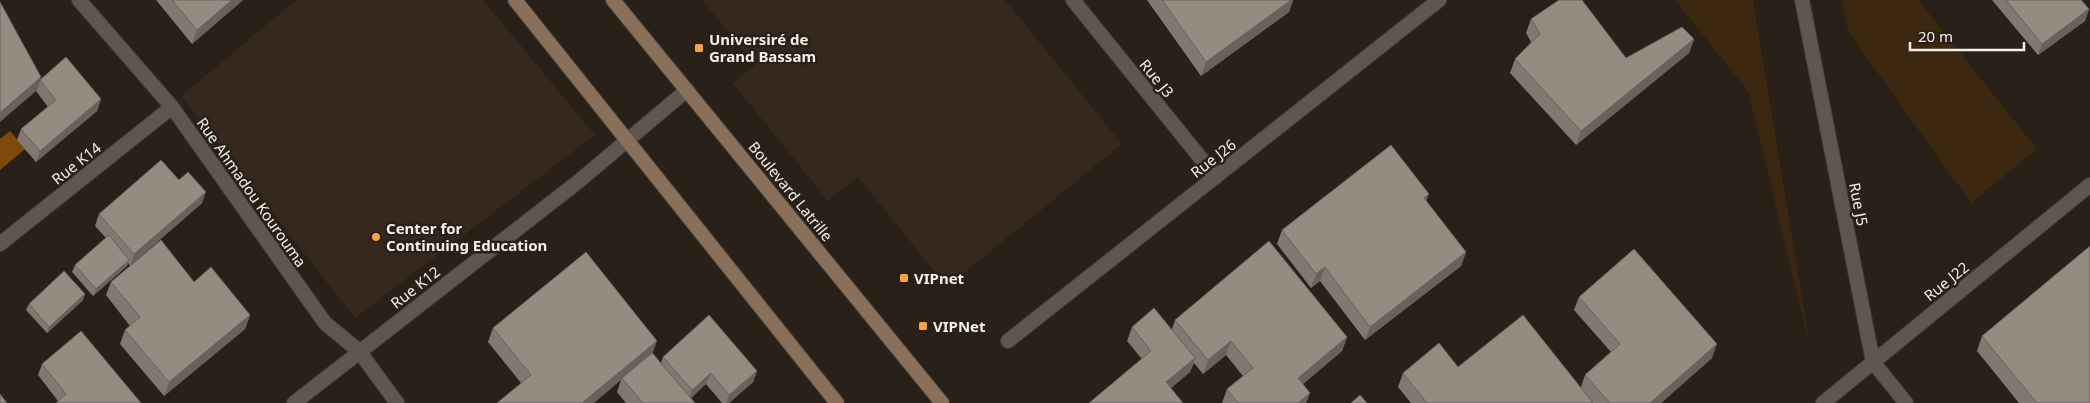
<svg xmlns="http://www.w3.org/2000/svg" width="2090" height="403" viewBox="0 0 2090 403" font-family="'Noto Sans',sans-serif">
	<style>
		.built { fill: #36281c }
		.green { fill: #3c2711 }
		.water { fill: #7d4a0a }
		.lines { fill: none; stroke-linecap: round; stroke-linejoin: round }
		.minor-casing { stroke: #443c37; stroke-width: 16 }
		.secondary-casing { stroke: #443c37; stroke-width: 16 }
		.minor { stroke: #60564d; stroke-width: 14 }
		.secondary { stroke: #88705a; stroke-width: 14 }
		.wall { fill: #81786f }
		.shaded-wall { fill: #69615a }
		.building { fill: #968b81; stroke: #69615a }
		.poi-dot { fill: #f6a247; stroke: #292018; stroke-width: 2 }
		.labels { text-anchor: middle; dominant-baseline: central; stroke-width: 5; stroke-linejoin: round; paint-order: stroke }
		.poi-label { font-size: 15px; font-weight: bold; fill: #f5efea; stroke: #292018; text-anchor: start }
		.street-label { font-size: 15px; fill: #f5efea; stroke: #292018 }
	</style>
	<rect width="100%" height="100%" fill="#292018"/>
	<path class="built" d="M296 0H483L595 135 355 318 181 96Z
		M702 0H1005L1122 144 947 287 858 177 828 201 733 83 755 65Z"/>
	<path class="green" d="M1675 0H1753L1810 347 1748 91Z
		M1842 0H1918L2037 149 1971 203 1848 31Z"/>
	<path class="water" d="M10 131 25 149 0 170V139Z"/>
	<g class="lines">
		<defs>
			<path id="minor" d="M79 0 172 107 325 323 359 351 397 403
				M1073 0 1216 177
				M1802 0 1873 362 1906 403
				M0 244 172 107
				M1008 341 1439 0
				M294 403 579 181 687 90
				M1823 403 2090 185"/>
			<path id="secondary" d="M515 0 837 403
				M613 0 942 403"/>
		</defs>
		<use href="#minor" class="minor-casing"/>
		<use href="#secondary" class="secondary-casing"/>
		<use href="#minor" class="minor"/>
		<use href="#secondary" class="secondary"/>
	</g>
	<path class="wall" d="M156 0H243L192 44Z
		M1147 0H1293L1289 12 1201 76Z
		M1992 0H2081L2089 9 2085 21 2038 55Z
		M1531 19 1626 58 1694 39 1689 53 1576 145 1510 73 1515 59 1531 42 1526 33Z
		M40 80 101 99 97 111 36 162 17 140 21 129 48 107 36 91Z
		M179 180 202 203 133 263 194 282 250 315 245 329 164 396 120 344 125 330 130 326 106 295 111 282 130 266 128 263 127 266 93 296 72 272 75 265 106 238 95 226 99 214Z
		M1426 202 1466 252 1461 266 1365 340 1320 281 1311 288 1277 244 1282 230Z
		M1579 297 1712 358 1661 403H1411L1398 387 1403 373 1458 367 1581 387 1585 375 1611 352 1574 310Z
		M83 300 47 333 26 310 29 304Z
		M1175 320 1347 337 1342 351 1303 384 1310 393 1306 403H1222L1227 389 1243 376 1226 355 1203 374 1194 363 1190 372 1171 388 1142 359 1127 341 1132 327 1172 329Z
		M493 328 653 353 661 363 663 357 757 371 753 382 729 403H722L706 384 691 398 695 403H626L617 392 621 380 521 383 488 342Z
		M1982 336 2090 403H2019L1977 351Z
		M42 364 141 403 58 401 38 375Z"/>
	<path class="shaded-wall" d="M232 0H243L192 44 197 30Z
		M1291 0H1293L1289 12 1201 76 1206 62Z
		M2089 9 2085 21 2038 55 2042 44Z
		M1694 39 1689 53 1576 145 1581 131Z
		M41 77 36 91 0 122V113Z
		M101 99 97 111 36 162 40 151Z
		M206 192 202 203 130 266 134 254Z
		M1429 194 1424 208V198Z
		M1466 252 1461 266 1365 340 1370 327Z
		M129 260 127 266 93 296 96 289Z
		M1325 267 1320 281 1311 288 1316 274Z
		M85 294 83 300 47 333 49 327Z
		M250 315 245 329 164 396 169 382Z
		M1347 337 1342 351 1293 392 1298 378Z
		M657 341 652 355 622 378 621 380 594 403H582Z
		M1231 341 1226 355 1203 374 1208 360Z
		M1717 344 1712 358 1661 403H1650Z
		M1195 358 1190 372 1161 396 1166 382Z
		M757 371 753 382 729 403H726L729 395Z
		M711 373 706 384 688 401 692 390Z
		M1310 393 1306 403H1298Z"/>
	<path class="building" d="M172 0H232L197 30Z
		M1162 0H1291L1206 62Z
		M1559 0H1582L1626 58 1682 27 1694 39 1581 131 1515 59 1540 34 1531 19Z
		M2006 0H2081L2089 9 2042 44Z
		M0 2 41 77 0 113Z
		M66 57 101 99 40 151 21 129 56 100 40 80Z
		M1391 145 1429 194 1424 198 1466 252 1370 327 1325 267 1316 274 1282 230Z
		M161 160 179 180 188 172 206 192 134 254 99 214Z
		M109 235 129 260 96 289 75 265Z
		M161 240 194 282 211 267 250 315 169 382 125 330 140 317 111 282Z
		M1269 241 1347 337 1298 378 1310 393 1298 403H1238L1227 389 1253 368 1231 341 1208 360 1175 320Z
		M2090 246V403H2037L1982 336Z
		M1634 249 1717 344 1650 403H1610L1585 375 1620 344 1579 297Z
		M586 252 657 341 582 403H497L531 375 493 328Z
		M64 271 85 294 49 327 29 304Z
		M1154 308 1195 358 1166 382 1183 403H1089L1151 351 1132 327Z
		M709 315 757 371 729 395 711 373 692 390 663 357Z
		M1523 315 1593 403H1427L1403 373 1439 343 1458 367Z
		M81 331 141 403H56L66 394 42 364Z
		M652 353 695 403H643L622 378Z
		M0 394 7 403H0Z
		M1360 395 1367 403H1351Z"/>
	<g class="poi-dot">
		<rect x="694" y="43" width="10" height="10" rx="2.5"/>
		<circle cx="376" cy="237" r="5"/>
		<rect x="899" y="273" width="10" height="10" rx="2.5"/>
		<rect x="918" y="321" width="10" height="10" rx="2.5"/>
	</g>
	<g class="labels">
		<g class="poi-label">
			<text x="709" y="39">Universiré de<tspan x="709" dy="17">Grand Bassam</tspan></text>
			<text x="386" y="228">Center for<tspan x="386" dy="17">Continuing Education</tspan></text>
			<text x="914" y="278">VIPnet</text>
			<text x="933" y="326">VIPNet</text>
		</g>
		<g class="street-label">
			<text transform="translate(1157 78) rotate(51)">Rue J3</text>
			<text transform="translate(1213 158) rotate(-38)">Rue J26</text>
			<text transform="translate(76 163) rotate(-38)">Rue K14</text>
			<text transform="translate(791 191) rotate(51)">Boulevard Latrille</text>
			<text transform="translate(252 192) rotate(55)">Rue Ahmadou Kourouma</text>
			<text transform="translate(1859 204) rotate(79)">Rue J5</text>
			<text transform="translate(1946 281) rotate(-39)">Rue J22</text>
			<text transform="translate(415 287) rotate(-38)">Rue K12</text>
		</g>
	</g>
	<path d="M1910 42v8h114v-8" fill="none" stroke="#f5efea" stroke-width="2.5"/>
	<text x="1918" y="42" font-size="15" fill="#f5efea" stroke="#292018" stroke-width="4" paint-order="stroke">20 m</text>
</svg>
